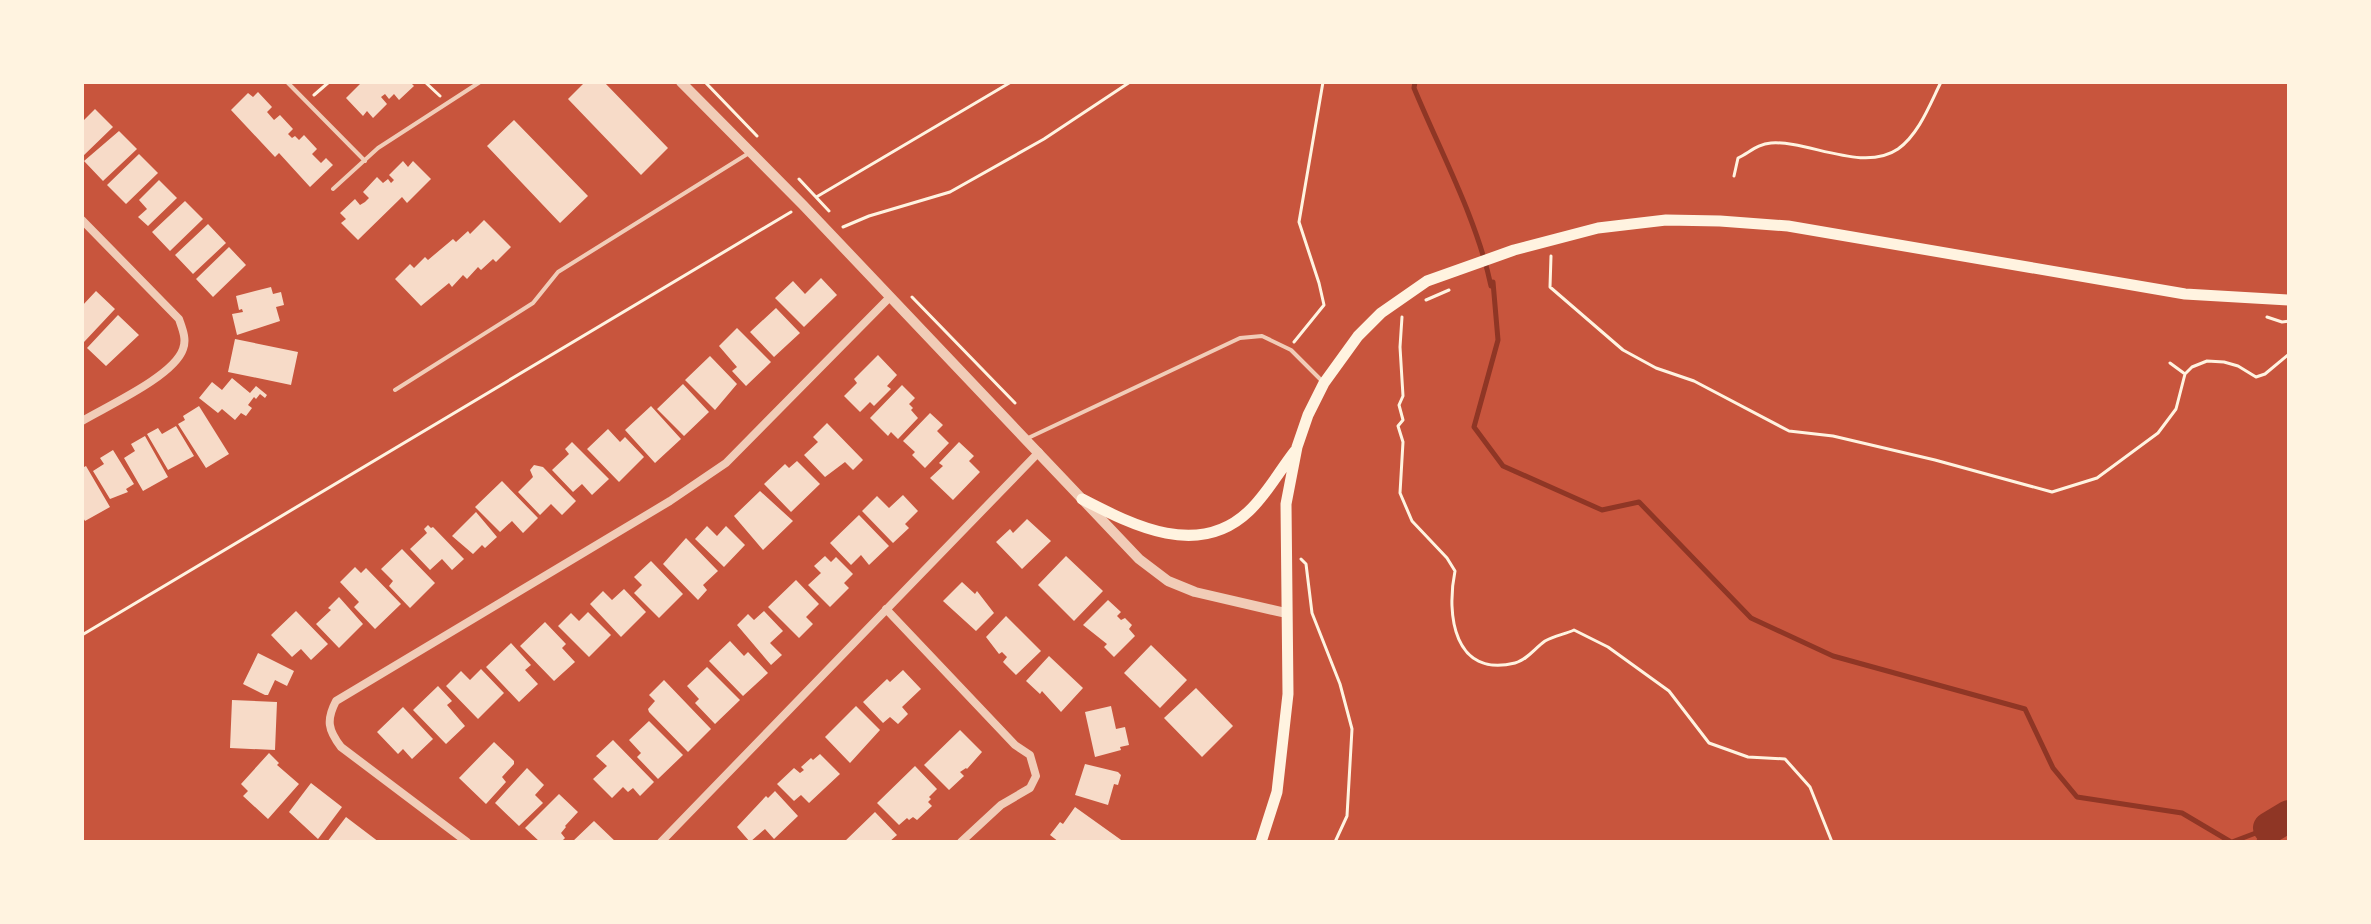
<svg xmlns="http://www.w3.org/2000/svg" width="2371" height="924" viewBox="0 0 2371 924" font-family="'Titillium Web',sans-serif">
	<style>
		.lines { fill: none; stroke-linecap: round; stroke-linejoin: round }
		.stream { stroke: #8f3625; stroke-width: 5 }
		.river { stroke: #8f3625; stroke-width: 32 }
		.building { fill: #f7dbc8 }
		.path { stroke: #fff3e0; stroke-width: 3 }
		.service { stroke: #f1ccb7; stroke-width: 4 }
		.minor { stroke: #f1ccb7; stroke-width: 8 }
		.tertiary { stroke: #f1ccb7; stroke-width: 10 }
		.secondary { stroke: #fff3e0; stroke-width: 11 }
	</style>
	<rect width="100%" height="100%" fill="#c8553d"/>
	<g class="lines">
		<path class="stream" d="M1415 82 1414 88C1440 151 1477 219 1491 286L1493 282 1498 340 1474 427 1503 466 1602 510 1639 502 1751 618 1833 656 2025 709 2053 768 2077 797 2182 813 2231 842
			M2232 842 2269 828
			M2258 842 2269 829"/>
		<path class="river" d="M2269 828 2289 816"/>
	</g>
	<path class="building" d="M362 82H410L414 86 399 100 394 94 389 99 385 94 381 97 387 104 373 118 367 111 363 116 346 98Z
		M585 82H604L668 148 641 175 568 99Z
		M258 92 272 107 267 112 274 120 280 115 293 129 288 134 292 138 295 136 299 140 304 135 317 149 312 154 321 163 326 158 333 165 310 187 279 153 275 157 231 110 248 93 253 97Z
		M95 109 113 127 82 157V122Z
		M514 120 588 196 560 223 487 146Z
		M119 131 137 149 103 181 84 161Z
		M139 154 158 173 126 204 107 185Z
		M403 161 408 167 413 161 431 179 407 203 402 197 358 240 341 223 346 219 340 213 355 199 360 205 365 202 369 198 363 192 377 177 383 183 388 179 391 183 394 180 389 175Z
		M159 180 177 198 148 226 138 217 147 209 139 200Z
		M185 201 203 219 170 251 152 232Z
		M484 220 511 247 496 262 493 259 481 270 478 267 467 279 463 275 452 287 449 283 421 306 395 279 410 264 414 268 425 257 428 260 453 239 456 242 468 231 470 234Z
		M208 224 226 243 193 274 175 255Z
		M229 247 246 265 213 297 196 279Z
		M821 278 837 295 804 327 775 298 793 281 805 294Z
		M271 287 273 294 281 292 284 305 276 307 280 321 237 335 232 314 243 312 242 309 239 310 236 296Z
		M96 291 115 309 84 342 82 340V306Z
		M776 308 800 333 774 357 750 332Z
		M118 315 139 335 106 366 87 348Z
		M737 328 771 362 746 386 732 371 737 367 719 346Z
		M235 339 298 352 291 385 228 372Z
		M878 355 897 375 887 386 891 389 874 406 870 402 860 412 844 396 857 383 854 379Z
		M710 356 737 384 715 410 685 380Z
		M232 378 250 393 256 386 267 395 265 398 260 394 256 399 254 397 248 405 252 408 246 416 241 413 235 420 222 409 218 413 199 398 212 382 222 390Z
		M683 384 709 412 684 436 657 409Z
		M902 385 915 398 909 404 913 408 911 410 918 418 898 439 891 432 888 436 870 418Z
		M199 406 229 454 206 468 178 424 185 420 183 416Z
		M651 406 681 439 655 463 625 430Z
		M930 413 943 425 937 431 949 443 925 468 912 455 915 452 903 441Z
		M827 423 863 460 853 470 845 462 825 477 804 455 818 442 813 437Z
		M176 426 194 456 168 470 147 434 158 428 162 434Z
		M608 429 620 442 625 437 644 457 619 482 587 449Z
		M145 436 168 477 143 491 124 458 135 451 131 444Z
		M572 442 609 479 592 495 582 484 573 492 552 470 569 454 565 449Z
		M959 442 974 456 969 461 980 472 953 500 930 478 943 466 939 463Z
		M113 450 134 484 126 489 128 492 110 499 93 471 104 464 100 458Z
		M797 461 820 484 791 512 764 484 785 464 789 468Z
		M534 465 543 467 576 501 562 515 551 504 540 515 518 492 533 477 530 470Z
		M86 466 110 507 85 521 82 516V468Z
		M502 481 538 518 523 533 512 521 500 532 475 507Z
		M760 491 793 521 763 550 734 516Z
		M903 495 918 511 905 524 909 528 893 543 862 511 877 496 889 508Z
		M476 512 497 537 485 548 482 545 473 554 452 536Z
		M859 515 889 546 869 565 861 555 851 565 830 543Z
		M1027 519 1051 541 1022 569 996 542 1010 529 1013 533Z
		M428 525 431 528 433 527 464 559 452 570 442 559 430 570 410 549 427 533 424 529Z
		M707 526 717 536 726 526 745 545 724 567 695 539Z
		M686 538 718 571 703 585 707 590 698 600 663 564Z
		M402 549 435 583 410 608 389 586 393 581 381 569Z
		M825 556 831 562 836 557 853 574 844 583 849 588 830 607 808 585 821 573 814 566Z
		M1066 556 1103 591 1074 621 1038 585Z
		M651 561 683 594 659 618 634 593 642 585 634 577Z
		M355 567 361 573 366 568 401 604 375 629 354 607 359 602 340 582Z
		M796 580 819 604 806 617 813 624 799 638 768 607Z
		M962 582 975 594 977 591 994 613 976 631 943 601Z
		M624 589 646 612 621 637 590 604 603 591 612 600Z
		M339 597 363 624 339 648 316 624 331 610 328 608Z
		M1108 600 1121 612 1117 616 1121 620 1125 618 1132 625 1129 629 1135 636 1114 657 1104 647 1107 644 1083 625Z
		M296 611 328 644 311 660 301 649 292 657 271 635Z
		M764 611 783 631 770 643 782 655 771 665 737 625 748 614 754 620Z
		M588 612 611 635 589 657 558 626 571 613 579 621Z
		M1006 616 1041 651 1016 675 1003 662 1007 657 1002 652 999 654 986 637Z
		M545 622 566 644 562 648 575 662 554 681 520 646Z
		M730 641 744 656 748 652 768 673 743 696 709 661Z
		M511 643 531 665 525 670 538 684 519 702 486 667Z
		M1151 645 1187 680 1160 708 1124 673Z
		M258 653 294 671 287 686 275 680 268 695H265L243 684Z
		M1049 656 1083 688 1061 712 1042 691 1040 694 1026 681Z
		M707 667 740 700 715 724 695 703 699 699 687 686Z
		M481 669 504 693 478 719 446 686 461 671 470 680Z
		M903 670 921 689 902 707 908 714 898 724 890 717 883 723 863 702 887 679 890 682Z
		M664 680 711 729 688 752 649 712 648 709 655 701 649 695Z
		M438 686 452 701 447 705 465 726 446 744 413 710Z
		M1196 688 1233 726 1202 757 1164 718Z
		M232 700 277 702 275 750 230 748Z
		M856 706 880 730 850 763 825 737Z
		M1111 706 1116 729 1125 727 1129 745 1120 747 1121 750 1095 757 1085 712Z
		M403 707 433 739 412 759 403 749 398 754 377 732Z
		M649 721 683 755 658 779 637 757 641 753 629 740Z
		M960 730 982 752 967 769 966 768 960 772 964 776 949 790 924 765Z
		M613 740 654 782 640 796 633 788 628 792 623 787 612 798 593 779 607 766 596 756Z
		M494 742 514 761V764L502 777 506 782 486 804 459 778Z
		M269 753 279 763 277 765 299 784 268 819 243 796 248 791 241 784Z
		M820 754 840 774 809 803 801 795 794 801 777 784 794 768 800 773 804 770 801 767 811 758 813 760Z
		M1085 764 1118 772 1121 775 1118 785 1114 784 1108 805 1075 795Z
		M915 766 937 789 929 797 931 799 928 802 932 806 917 820 913 817 909 820 907 818 899 825 877 803Z
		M527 768 544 785 535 795 543 803 519 826 495 803Z
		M311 783 342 807 318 839 289 812Z
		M775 791 798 816 774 839 765 829 750 842 737 827 766 796 768 798Z
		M559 794 578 812 565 826 566 827 561 833 565 838 561 842H540L525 828Z
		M1075 807 1124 842H1059L1050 835 1060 822 1063 824Z
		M875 812 897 835 889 842H844Z
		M346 817 379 842H327Z
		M594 821 616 842H572Z"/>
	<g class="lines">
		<path class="path" d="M425 82 440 96
			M705 82 757 136
			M314 95 329 82
			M1734 176 1738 158C1750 152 1758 144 1771 143 1807 140 1863 173 1898 149 1919 134 1930 104 1941 82
			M799 179 829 211
			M818 196 1011 82
			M843 227 869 216 950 192 1044 139 1130 82
			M1551 256 1550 287 1623 350 1656 368 1694 381 1789 431 1833 436 1935 460 2052 492 2097 478 2158 433 2176 409 2185 374 2192 367 2207 361 2224 362 2238 366 2256 377 2265 374 2289 354
			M912 297 1015 403
			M1426 300 1449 290
			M1402 317 1400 347 1403 396 1399 405 1403 420 1398 426 1403 442 1400 493 1412 521 1447 558 1455 571C1446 615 1454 678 1515 663 1527 660 1535 648 1545 641 1554 636 1565 634 1574 630L1608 647 1669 691 1709 743 1748 757 1785 759 1810 787 1832 842
			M2267 317 2282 322 2289 321
			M1294 342 1324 305 1319 283 1299 222 1323 82
			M2170 363 2185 374
			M1301 559 1306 564 1312 613 1340 684 1352 729 1347 816 1335 842
			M82 635 791 212"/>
		<path class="service" d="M287 82 365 161
			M333 189 378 148 480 82
			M395 390 533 303 558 272 749 153
			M1026 439 1240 338 1262 336 1291 350 1323 382"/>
		<path class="minor" d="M82 220 179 319C182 328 187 339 183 349 174 376 107 406 82 421
			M886 609 1015 745 1030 755 1036 776 1030 788 1001 805 961 842
			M467 842 341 747C328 730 326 720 336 701L670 501 726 463 890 297
			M661 842 1039 452"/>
		<path class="tertiary" d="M681 82 803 205 1139 559 1168 581 1195 592 1286 613"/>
		<path class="secondary" d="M1082 499C1134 526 1199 559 1249 511 1267 494 1280 470 1295 451
			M1261 842 1277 792 1288 694 1286 504 1297 447 1308 415 1324 383 1358 336 1381 313 1427 281 1514 250 1598 228 1666 220 1720 221 1788 226 2185 294 2289 300"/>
	</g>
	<rect width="2371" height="924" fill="none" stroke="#fff3e0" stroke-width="168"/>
</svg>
